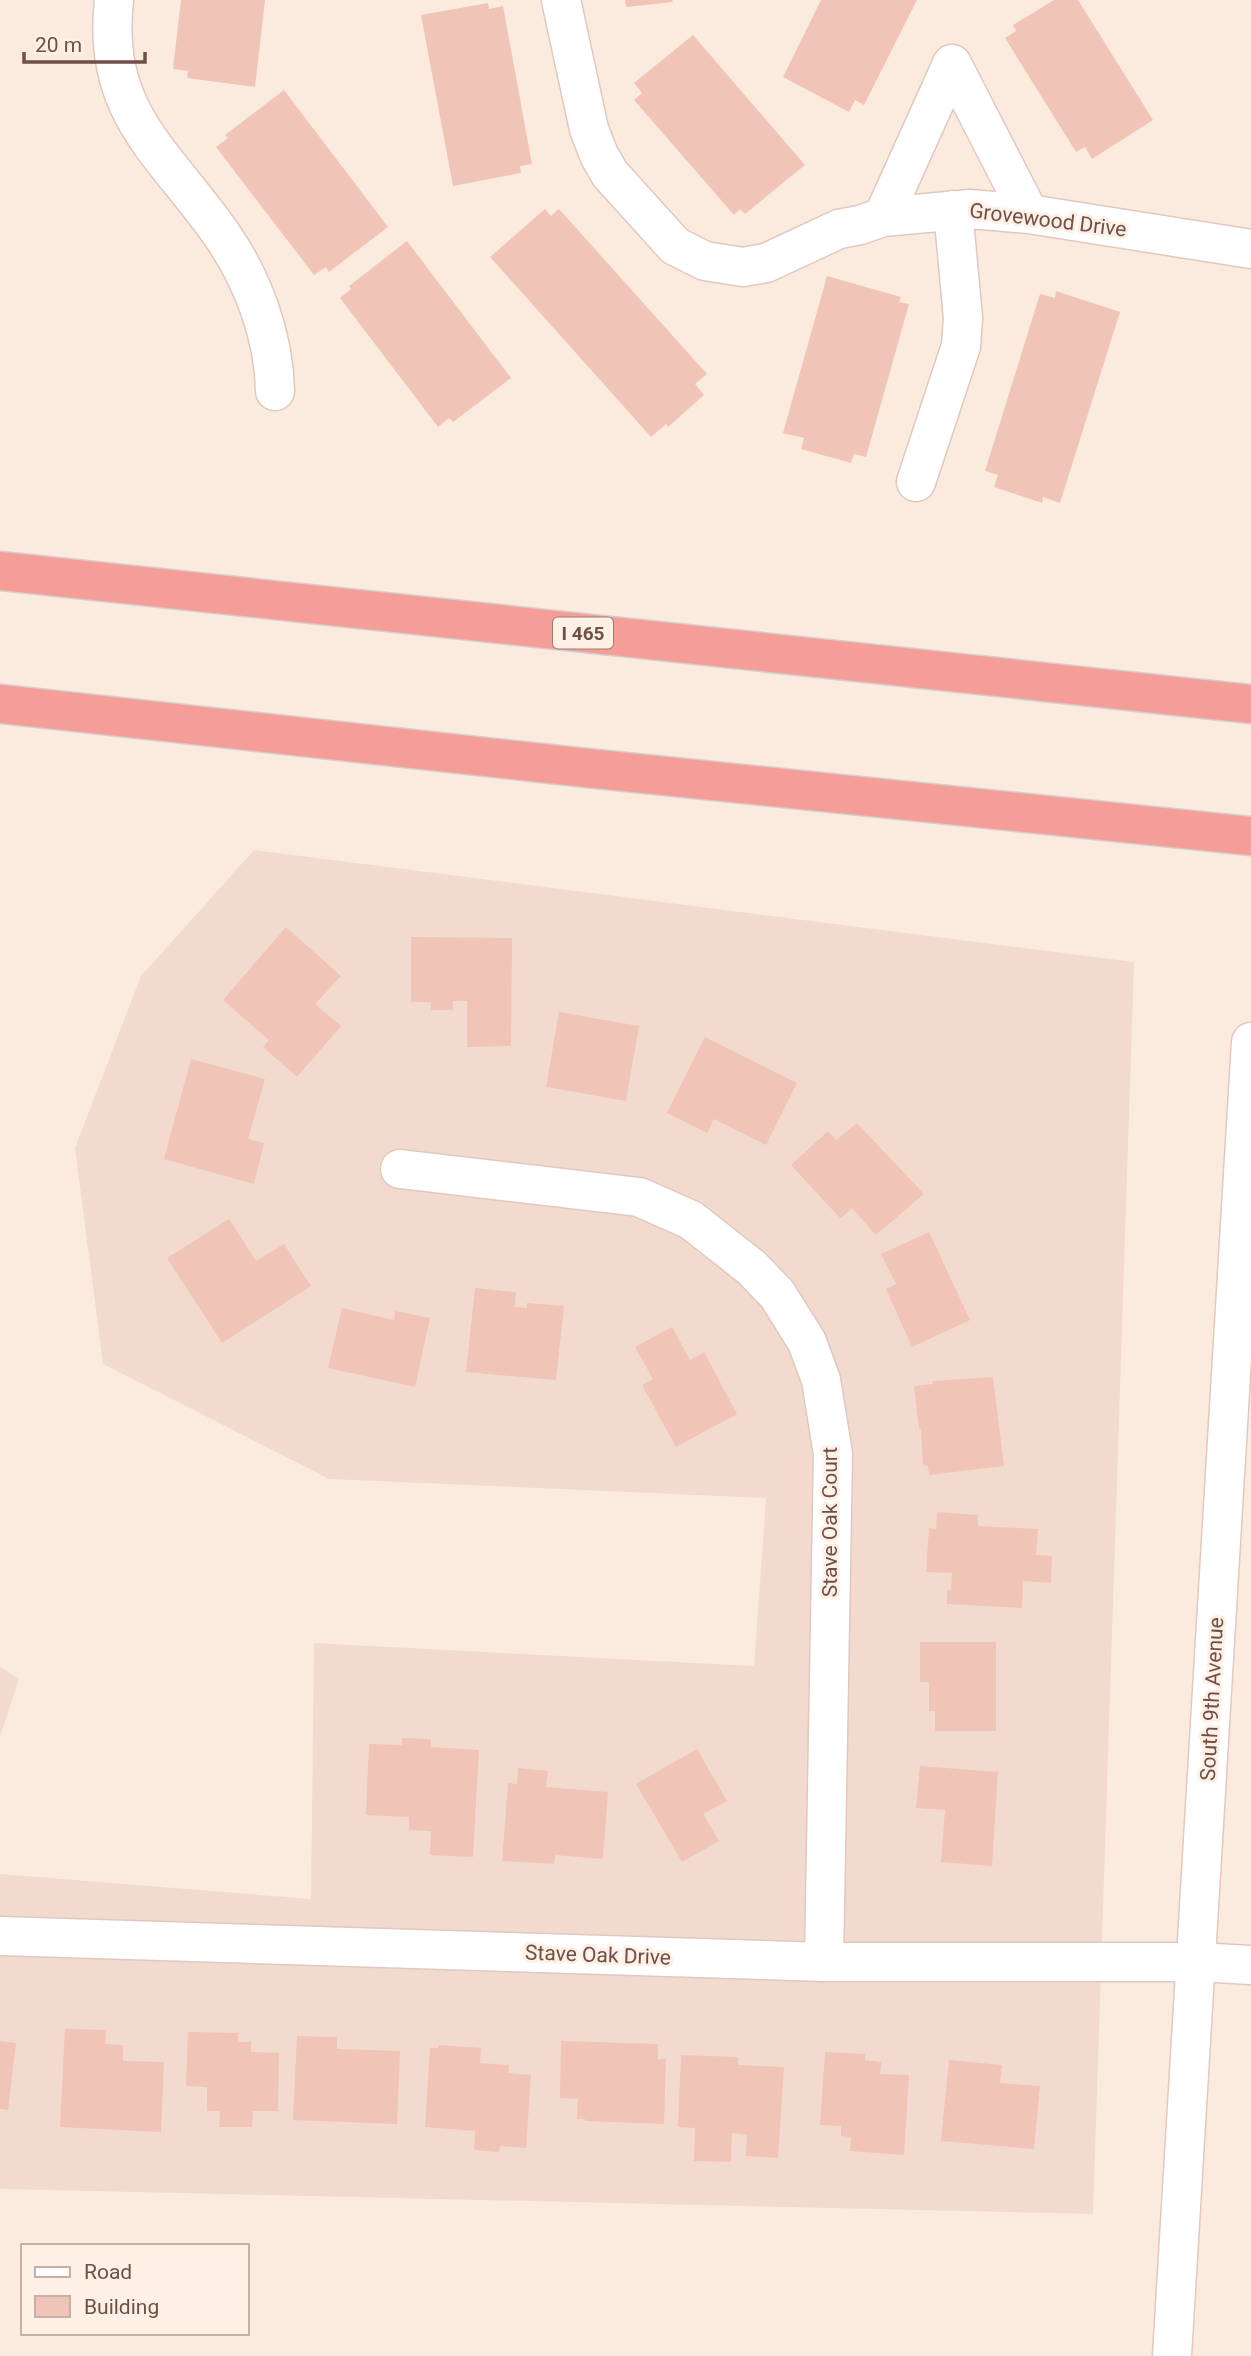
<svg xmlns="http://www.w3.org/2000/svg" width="1251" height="2356" viewBox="0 0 1251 2356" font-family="Roboto,sans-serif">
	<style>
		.residential { fill: #f2dbce }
		.building { fill: #f0c4b7 }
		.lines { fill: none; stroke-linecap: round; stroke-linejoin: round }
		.street-casing { stroke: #e1c8bf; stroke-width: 41 }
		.secondary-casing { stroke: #e5c8bc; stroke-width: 41 }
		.highway-casing { stroke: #d7cecc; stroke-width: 41 }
		.street { stroke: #fff; stroke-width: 38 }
		.secondary { stroke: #fff; stroke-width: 38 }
		.highway { stroke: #f49e97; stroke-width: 38 }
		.labels { text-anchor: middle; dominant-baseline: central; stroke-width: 6; stroke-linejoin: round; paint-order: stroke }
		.shield { fill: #fff0e5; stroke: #9b7f77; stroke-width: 2 }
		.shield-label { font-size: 19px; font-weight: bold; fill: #704f48 }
		.street-label { font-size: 21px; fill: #704f48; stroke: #fff0e5 }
	</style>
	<rect width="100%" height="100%" fill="#fbebdf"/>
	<path class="residential" d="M254 850 1134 962 1093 2214 0 2189V1874L311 1899 314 1643 754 1666 766 1498 329 1479 103 1364 75 1148 141 976Z
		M0 1667 19 1679 0 1737Z"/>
	<path class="building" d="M181 0H265L255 87 187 78 188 71 173 69Z
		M625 0H672L673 2 626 7Z
		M821 0H917L864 105 855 100 849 112 783 77Z
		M1054 0H1078L1153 120 1092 159 1085 147 1076 152 1005 38 1016 31 1013 25Z
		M488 3 489 9 503 6 532 164 520 166 521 173 453 186 421 15Z
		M693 35 805 165 745 214 740 209 734 215 634 100 642 93 634 83Z
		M284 90 388 227 329 272 326 267 314 275 216 147 228 138 225 135Z
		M545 209 551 216 559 209 707 374 695 384 704 395 668 427 666 424 651 437 490 257Z
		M407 241 511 378 453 422 449 418 438 427 340 298 351 289 349 286Z
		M827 276 901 297 899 302 909 304 866 457 854 454 851 463 801 449 804 438 783 433Z
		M1056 291 1120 312 1060 503 1043 497 1042 503 994 487 998 475 985 471 1040 294 1055 298Z
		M286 927 341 976 315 1004 341 1026 297 1077 263 1047 269 1040 223 1000Z
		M411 937 512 938 511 1046 467 1047V1001H453V1010H431V1002H411Z
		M559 1012 639 1026 626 1101 546 1087Z
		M705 1037 797 1083 766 1145 714 1119 707 1133 667 1113Z
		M191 1059 265 1079 248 1139 264 1143 254 1184 164 1159Z
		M857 1123 924 1194 876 1235 852 1208 841 1218 838 1216 791 1165 828 1131 836 1140Z
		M229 1219 256 1261 284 1244 311 1286 222 1343 167 1258Z
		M929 1232 970 1320 912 1347 886 1289 896 1284 881 1254Z
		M475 1288 516 1292 515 1307 527 1308V1303L564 1306 556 1380 466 1372Z
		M342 1308 394 1320 395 1311 430 1318 415 1387 328 1368Z
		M672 1327 690 1360 704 1352 737 1414 676 1447 642 1385 653 1379 635 1347Z
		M993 1377 1004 1466 929 1475 928 1466 923 1465 921 1429H919L914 1386 933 1384 932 1381Z
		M937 1512 978 1515V1526L1038 1529 1036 1555 1052 1556 1051 1583 1023 1581 1022 1608 947 1604V1590H951L952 1573 926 1572 929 1528 936 1529Z
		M920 1642H996V1731H935V1711H929V1682H920Z
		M402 1738 431 1739V1747L479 1750 473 1857 430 1855 431 1831 409 1830V1817L366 1815 369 1744 402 1745Z
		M697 1749 727 1801 703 1814 719 1841 682 1862 636 1784Z
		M920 1766 998 1772 992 1866 941 1862 945 1810 916 1808Z
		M518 1768 548 1771 546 1787 608 1792 603 1859 555 1855 554 1864 502 1861 508 1783 517 1784Z
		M65 2029 106 2030 105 2044 123 2045V2061L164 2062 161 2132 60 2127Z
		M188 2032 238 2033V2042H251V2052L279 2053 278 2111H253L252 2127H219L220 2111H207V2087L186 2086Z
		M297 2036 337 2037V2049L400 2051 397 2124 293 2120Z
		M0 2041 16 2043 8 2110 0 2109Z
		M561 2041 658 2044V2059H666L664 2124 585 2121V2119H577L578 2099 560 2098Z
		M438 2045 481 2048 480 2063 509 2065 508 2073 531 2075 526 2148 500 2146 499 2152 474 2150 475 2131 425 2127 430 2048H438Z
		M825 2052 865 2054V2060L881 2062 880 2074 909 2075 904 2155 850 2151 851 2137 841 2136V2126L820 2125Z
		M681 2055 738 2057V2065L784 2067 778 2158 746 2156 747 2135 732 2133 731 2162 694 2161 695 2128 678 2127Z
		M949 2060 1002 2065 1000 2083 1040 2086 1034 2149 941 2141Z"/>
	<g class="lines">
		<defs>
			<path id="street" d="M114 0C101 113 165 153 222 235 253 280 274 336 275 391
				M561 0 589 129 599 155 610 174 675 246 705 261 743 267 766 263 839 229 860 225 883 217 970 209 1029 214 1251 249
				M952 64 1029 214
				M883 217 952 64
				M916 482 961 346 963 318 953 210
				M400 1169 639 1197 691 1220 752 1268 777 1294 807 1342 821 1380 833 1454 824 1962
				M0 1936 824 1962H1197L1251 1965"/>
			<path id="secondary" d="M1172 2356 1251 1042"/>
			<path id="highway" d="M0 571 1251 704
				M0 704 587 768 1251 836"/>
		</defs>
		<use href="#street" class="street-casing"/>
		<use href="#secondary" class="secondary-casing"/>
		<use href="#highway" class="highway-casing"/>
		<use href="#street" class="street"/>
		<use href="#secondary" class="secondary"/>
		<use href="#highway" class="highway"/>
	</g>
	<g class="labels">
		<rect class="shield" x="553" y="617.5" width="60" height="31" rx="5"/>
		<g class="shield-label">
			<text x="583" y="633">I 465</text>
		</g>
		<g class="street-label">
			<text transform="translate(1048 220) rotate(7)">Grovewood Drive</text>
			<text transform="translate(830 1522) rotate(-90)">Stave Oak Court</text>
			<text transform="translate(1212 1699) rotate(-87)">South 9th Avenue</text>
			<text transform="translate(598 1955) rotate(2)">Stave Oak Drive</text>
		</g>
	</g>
	<rect x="21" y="2244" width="228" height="91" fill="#fff0e5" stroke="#c6b0a6" stroke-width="2"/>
	<rect x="35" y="2267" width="35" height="10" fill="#ffffff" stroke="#c6b0a6" stroke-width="2"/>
	<text x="84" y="2279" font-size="21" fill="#704f48">Road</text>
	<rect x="35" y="2296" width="35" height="21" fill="#f0c4b7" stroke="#c6b0a6" stroke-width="2"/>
	<text x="84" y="2314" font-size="21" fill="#704f48">Building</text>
	<path d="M24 52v10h121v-10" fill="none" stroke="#704f48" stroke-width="3.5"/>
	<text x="35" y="52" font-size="21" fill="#704f48" stroke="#fff0e5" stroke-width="5" paint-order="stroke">20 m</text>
</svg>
